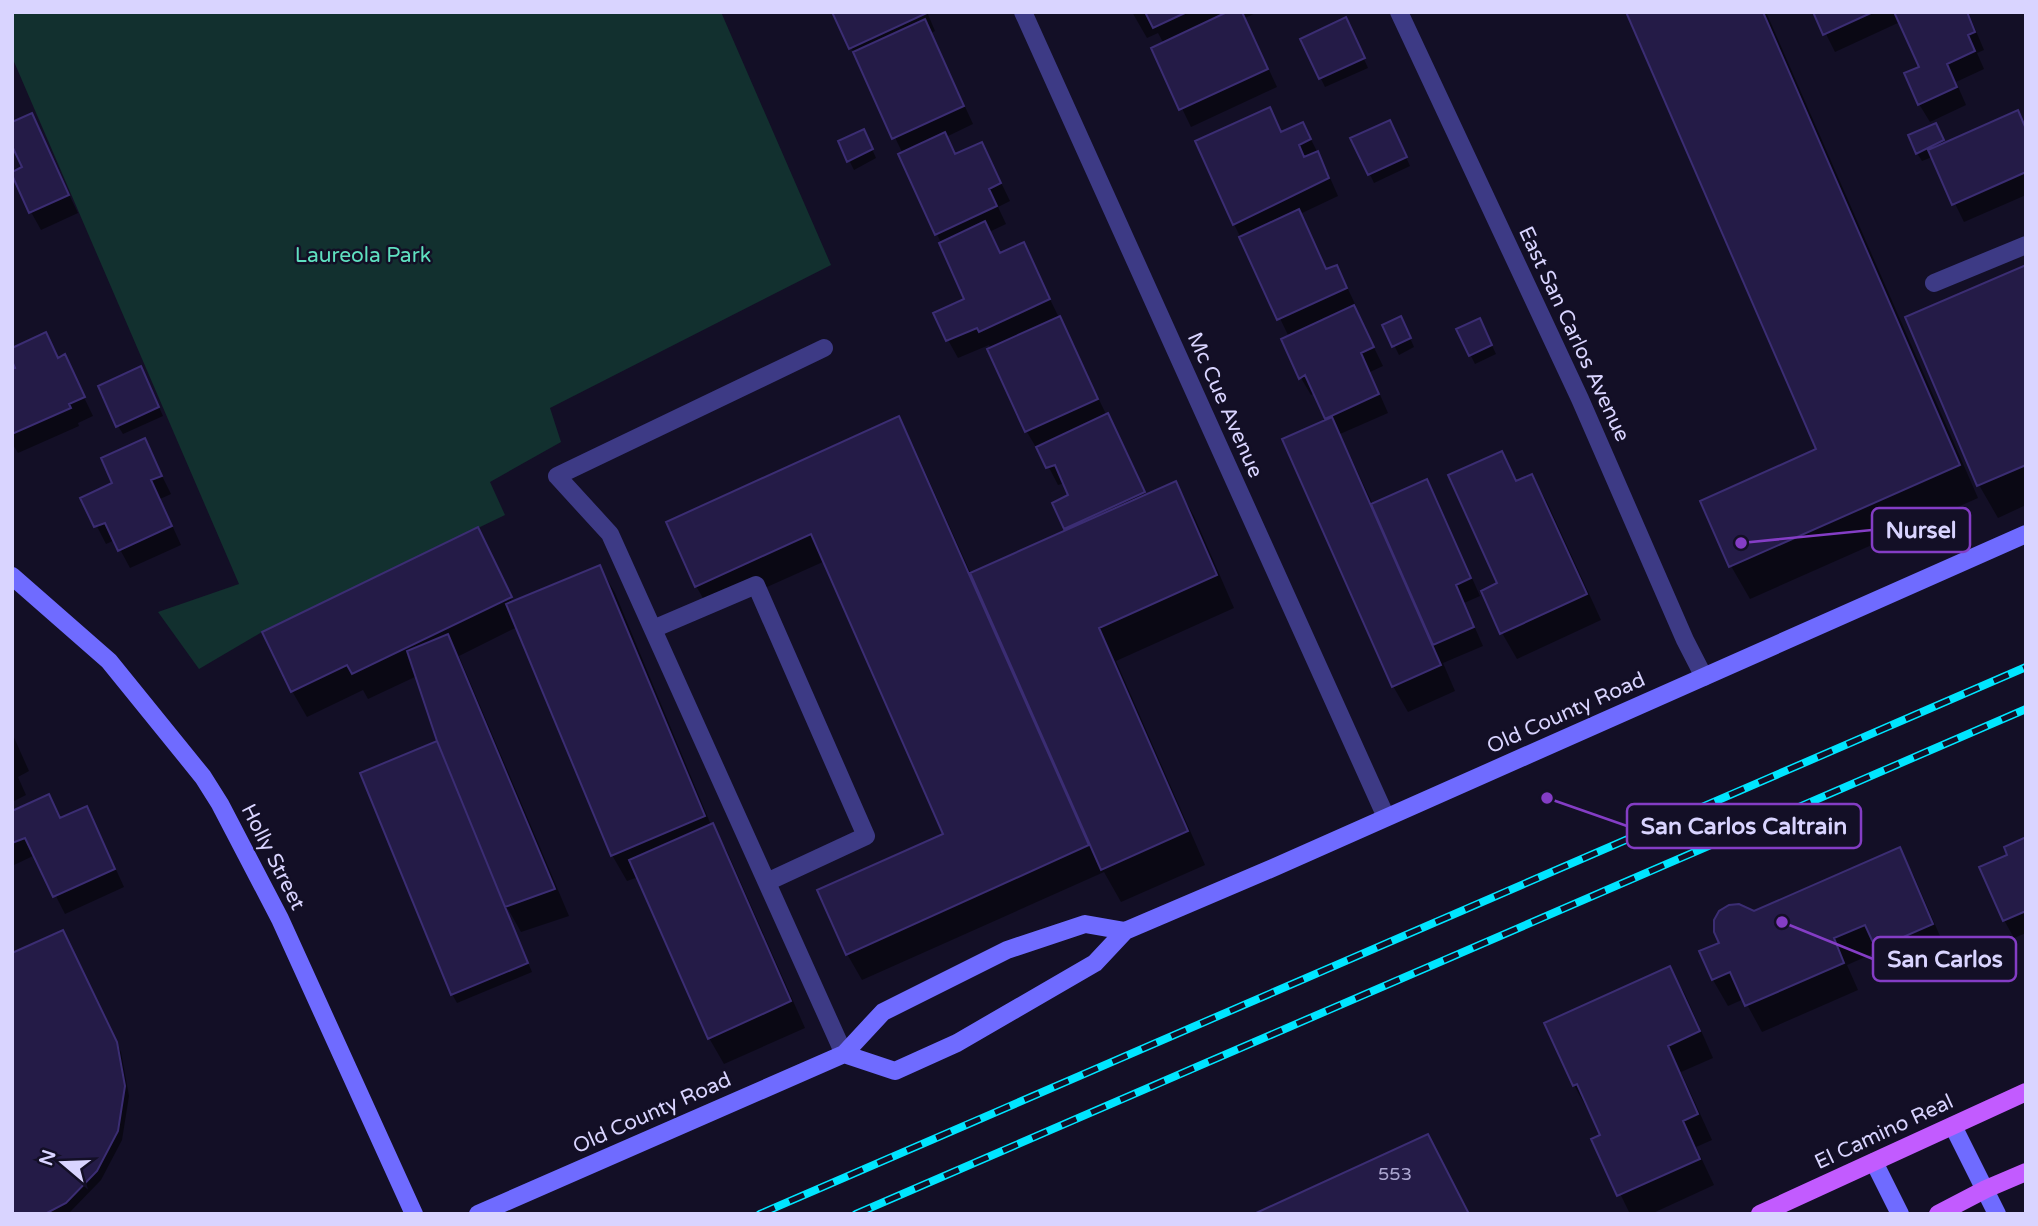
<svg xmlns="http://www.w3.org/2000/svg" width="2038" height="1226" viewBox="0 0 2038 1226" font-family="'Varela Round',sans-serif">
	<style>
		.green { fill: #12302f }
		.shadow { fill: #0007 }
		.building { fill: #241b47; stroke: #3b2d73; stroke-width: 2 }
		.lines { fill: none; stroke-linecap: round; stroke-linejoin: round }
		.lane { stroke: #3d3a85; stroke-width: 18 }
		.street { stroke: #3d3a85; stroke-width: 18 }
		.secondary { stroke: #6f6bff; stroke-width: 18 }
		.primary { stroke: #c25bff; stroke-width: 18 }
		.rail-casing { stroke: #00e5ff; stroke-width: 8 }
		.rail { stroke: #130f26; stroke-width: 5; stroke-dasharray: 16; stroke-linecap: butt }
		.labels { text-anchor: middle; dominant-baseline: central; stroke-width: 5; stroke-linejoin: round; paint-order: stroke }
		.number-label { font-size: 18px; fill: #aca6d1 }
		.park-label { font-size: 21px; fill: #5fe0c0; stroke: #130f26 }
		.street-label { font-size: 21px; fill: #d9d4ff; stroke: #130f26 }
		.leader { fill: none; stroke: #843dc5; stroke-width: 2.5 }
		.callout-dot { fill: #843dc5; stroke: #130f26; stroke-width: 2.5 }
		.callout { fill: #130f26; stroke: #843dc5; stroke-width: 2.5 }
		.callout-label { font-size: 23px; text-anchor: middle; font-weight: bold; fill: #d9d4ff }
	</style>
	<rect width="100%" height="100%" fill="#130f26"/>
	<path class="green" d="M12 12H721L831 265 550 408 561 442 490 482 505 515 262 632 199 669 158 612 239 584 12 57Z"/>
	<path class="shadow" d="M834 12H927L935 31 931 33 973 124 946 137 956 155 982 144 1010 201 998 207 1006 224 989 232 1001 255 1023 244 1146 496 1175 483 1194 516 1234 608 1116 661 1205 865 1121 902 1104 872 862 980 847 954 946 834 825 561 711 612 696 586 898 419 913 445 971 574 1067 531 1054 504 1071 496 1065 483 1058 485 1039 448 1037 449 1027 432 989 345 958 358 948 340 935 314 967 300 901 155 903 154Z
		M1132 12H1258L1245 18 1277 87 1191 127 1153 49 1164 44 1158 33 1147 38Z
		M1628 12H1766L1978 498 1750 599 1731 566 1819 450Z
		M1815 12H1968L1984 50 1977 53 1984 69 1956 82 1966 105 1930 122 1919 104 1921 68 1900 22 1835 52Z
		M1350 28 1368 68 1325 87 1302 40Z
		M1269 109 1282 133 1303 124 1327 171 1338 196 1300 214 1328 271 1336 267 1346 285 1356 306 1354 307 1383 366 1370 372 1388 413 1340 434 1373 505 1427 481 1437 499 1480 596 1464 603 1483 646 1443 663 1455 691 1408 712 1393 686 1328 421 1315 393 1311 395 1301 378 1283 340 1289 337 1234 224Z
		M2017 112 2026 128V195L1964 222 1932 157 1922 161 1917 153 1940 133 1945 144Z
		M31 115 78 213 41 230 31 212 24 168Z
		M1394 130 1410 166 1374 183 1353 139Z
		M868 140 876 158 854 170 840 142Z
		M2026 267V505L1998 518 1979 485Z
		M1384 325 1405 327 1414 347 1399 355Z
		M1484 329 1496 354 1475 364 1458 330Z
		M46 334 59 359 64 356 93 416 78 423 79 426 18 453 12 443V371L18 369Z
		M145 376 163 416 123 434 118 426Z
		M144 440 171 494 160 499 181 545 130 568 115 540 106 544 83 499 114 483Z
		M1501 453 1518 482 1532 476 1547 502 1601 620 1517 659 1502 633 1500 584Z
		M477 529 492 555 513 603 600 567 615 593 711 825 727 851 805 1028 724 1064 709 1038 638 877 627 881 612 855 517 627 459 656 569 916 521 932 508 909 506 910 532 972 457 1003 452 994 442 749 417 676 368 699 363 690 307 717 292 691Z
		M12 733 29 771 18 777 26 795 12 802Z
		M48 796 61 820 96 826 124 887 65 914 35 855 12 866V813Z
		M2026 839V933L2014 938 2004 920 2009 856Z
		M1899 850 1914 876 1946 950 1892 974 1879 951 1847 965 1858 990 1762 1032 1744 999 1728 1006 1713 980 1702 952 1721 944 1754 913Z
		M67 940 121 1052 129 1096 122 1140 101 1180 70 1212 66 1214H12Z
		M1670 969 1685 994 1713 1058 1681 1072 1712 1140 1696 1147 1714 1185 1651 1214H1630L1594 1140 1602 1136 1574 1085Z"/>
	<path class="building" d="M832 12H926L927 13 849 49Z
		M1145 12H1187L1153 28Z
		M1227 12H1242L1268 69 1179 110 1151 48Z
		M1626 12H1763L1960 465 1729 567 1700 501 1816 449Z
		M1813 12H1873L1823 35Z
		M1894 12H1967L1975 32 1968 35 1975 51 1947 64 1957 87 1918 105 1904 73 1919 67Z
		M1346 17 1365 58 1319 79 1300 39Z
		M925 19 964 106 892 139 853 52Z
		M1270 107 1281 132 1303 122 1311 139 1299 145 1304 157 1318 151 1329 178 1233 225 1195 141Z
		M2018 110 2026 129V172L1952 205 1928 150Z
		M32 113 69 195 29 213 12 175V172L22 167 12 146V122Z
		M1390 120 1407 157 1368 175 1350 138Z
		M1936 123 1944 140 1916 154 1908 135Z
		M864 129 873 149 847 162 838 141Z
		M945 132 955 154 982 142 1001 183 989 189 997 206 935 235 898 154Z
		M1299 209 1326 269 1337 265 1347 288 1277 320 1239 237Z
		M985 221 1000 253 1024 242 1050 299 979 332 977 328 946 341 933 313 964 299 939 243Z
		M2026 265V465L1977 486 1905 317Z
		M1354 305 1374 347 1361 353 1379 394 1325 419 1305 375 1299 379 1281 339Z
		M1060 316 1098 399 1025 432 987 349Z
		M1401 316 1411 338 1392 347 1382 325Z
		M1480 318 1492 345 1469 356 1456 329Z
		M46 332 58 358 65 354 85 397 69 404 71 408 12 434V369L15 368 12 361V348Z
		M141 366 159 407 116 427 98 386Z
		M1108 413 1145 492 1064 529 1052 503 1068 495 1055 465 1046 468 1036 447Z
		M899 416 1089 845 846 955 817 890 943 834 811 534 695 587 666 522Z
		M1332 417 1441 665 1392 687 1282 439Z
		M145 438 162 476 151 480 172 526 118 551 105 523 94 527 80 498 112 483 101 458Z
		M1502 451 1516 481 1532 474 1587 594 1500 634 1481 591 1497 583 1448 475Z
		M1427 479 1471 578 1456 585 1474 627 1433 645 1371 504Z
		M1176 481 1217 575 1099 628 1188 831 1101 870 970 573Z
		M478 527 512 597 352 674 347 665 291 692 262 632Z
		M600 565 705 816 611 856 506 604Z
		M448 634 555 889 505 907 437 741 407 651Z
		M437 741 528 963 451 995 360 773Z
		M49 794 60 818 87 806 115 869 53 897 25 838 12 843V811Z
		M713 823 791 1001 708 1039 629 860Z
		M2026 837V911L2003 921 1979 867 2007 855 2004 847Z
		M1900 847 1933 924 1876 949 1865 925 1834 938 1844 963 1745 1006 1730 972 1712 980 1699 951 1719 943 1714 932V920L1719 911 1729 905 1739 904 1754 911Z
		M63 930 117 1042 125 1086 118 1131 97 1171 66 1203 45 1214H12V953Z
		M1670 966 1700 1031 1668 1046 1698 1114 1683 1121 1700 1159 1617 1196 1591 1139 1600 1135 1577 1084 1573 1086 1544 1023Z
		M1428 1134 1469 1214H1254Z"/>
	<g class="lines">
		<path class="lane" d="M1934 283 2026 245
			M824 348 557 476 610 534 844 1054
			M653 629 756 585 866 836 767 882"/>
		<path class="street" d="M1023 12 1386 817
			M1399 12 1580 399 1685 640 1704 677"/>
		<path class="secondary" d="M12 576 109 661 203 777 220 804 280 919 414 1214
			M844 1054 895 1071 957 1043 1095 963 1125 931 1275 867 2026 534
			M1953 1126 1997 1214
			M1874 1162 1900 1214
			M478 1214 844 1054 883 1012 1007 950 1085 924 1125 931"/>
		<path class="primary" d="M1760 1214 2026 1092
			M1938 1214 1986 1189 2026 1172"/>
		<defs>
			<path id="rail" d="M760 1214 2026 667
				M856 1214 2026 709"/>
		</defs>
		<use href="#rail" class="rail-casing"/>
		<use href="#rail" class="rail"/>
	</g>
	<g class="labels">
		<g class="number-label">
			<text x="1395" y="1174">553</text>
		</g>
		<g class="park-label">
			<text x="363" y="255">Laureola Park</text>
		</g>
		<g class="street-label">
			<text transform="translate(1574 334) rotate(65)">East San Carlos Avenue</text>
			<text transform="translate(1225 405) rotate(66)">Mc Cue Avenue</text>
			<text transform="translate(1566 713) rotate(-24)">Old County Road</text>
			<text transform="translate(273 857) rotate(63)">Holly Street</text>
			<text transform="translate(652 1113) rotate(-24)">Old County Road</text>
			<text transform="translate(1884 1132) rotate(-25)">El Camino Real</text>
		</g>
	</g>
	<path class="leader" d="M1741 543L1872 530M1547 798L1627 826M1782 922L1873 959"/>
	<g class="callout-dot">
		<circle cx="1741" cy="543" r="7"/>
		<circle cx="1547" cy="798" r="7"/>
		<circle cx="1782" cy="922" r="7"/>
	</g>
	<g class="callout">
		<rect x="1872" y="508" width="98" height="44" rx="7"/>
		<rect x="1627" y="804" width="234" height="44" rx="7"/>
		<rect x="1873" y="937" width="143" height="44" rx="7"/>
	</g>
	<g class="callout-label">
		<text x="1921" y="538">Nursel</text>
		<text x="1744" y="834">San Carlos Caltrain</text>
		<text x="1945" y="967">San Carlos</text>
	</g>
	<rect width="2038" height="1226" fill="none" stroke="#d9d4ff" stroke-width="28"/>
	<g transform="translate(63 1163) rotate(289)" stroke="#130f26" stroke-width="5" paint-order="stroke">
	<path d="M0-5L12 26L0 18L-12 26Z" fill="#d9d4ff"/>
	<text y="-10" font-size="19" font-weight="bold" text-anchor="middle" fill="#d9d4ff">N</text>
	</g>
</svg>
